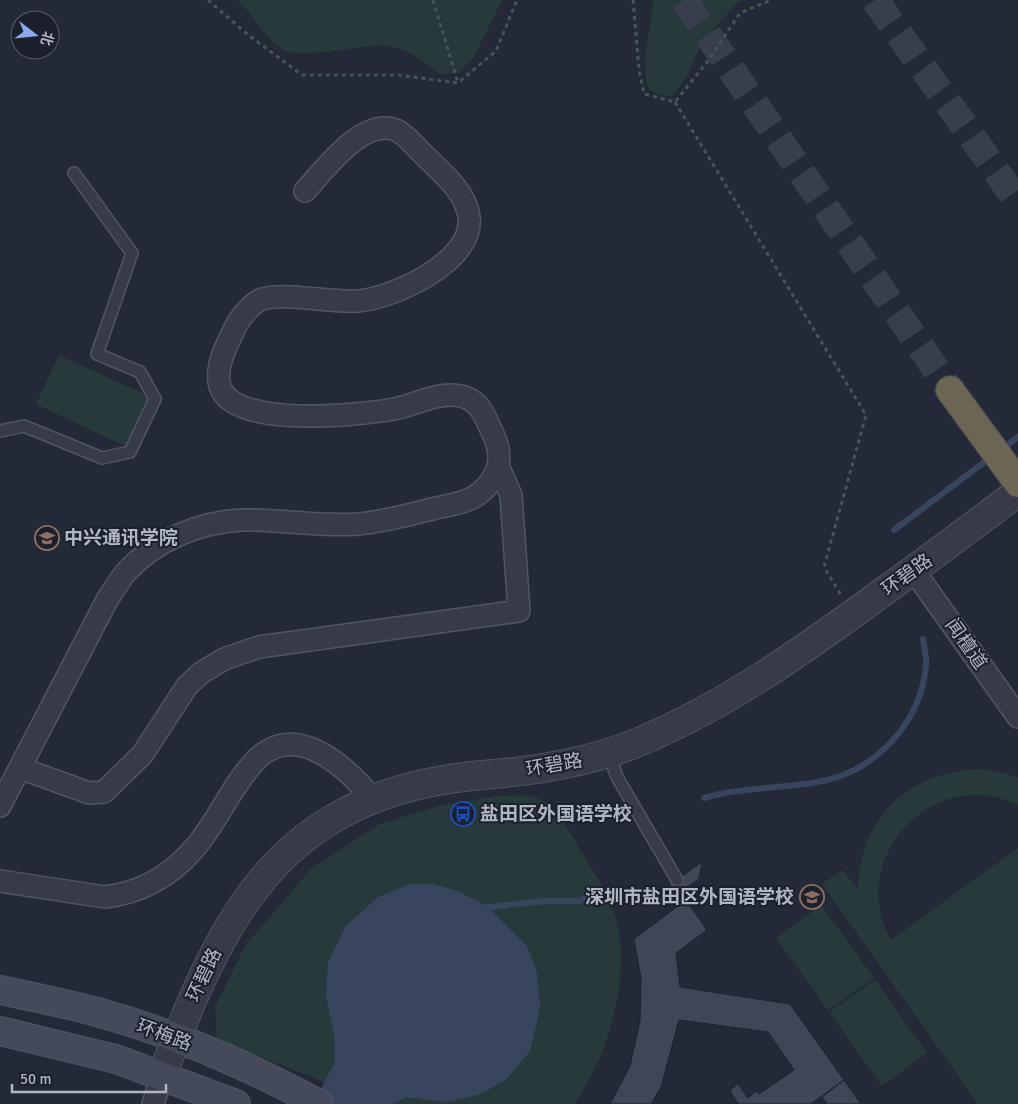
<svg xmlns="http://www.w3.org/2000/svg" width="1018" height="1104" viewBox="0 0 1018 1104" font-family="Signika,'Noto Sans SC',sans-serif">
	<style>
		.green { fill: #28393c }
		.water { fill: #39455f }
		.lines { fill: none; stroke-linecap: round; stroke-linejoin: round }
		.stream { stroke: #39455f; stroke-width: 6 }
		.building { fill: #3f4756; stroke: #1d222e }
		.motorway-tunnel { stroke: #383e4b; stroke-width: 28; stroke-dasharray: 28 14; stroke-linecap: butt }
		.service-casing { stroke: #515662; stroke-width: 14 }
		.minor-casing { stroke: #515662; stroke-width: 24 }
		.tertiary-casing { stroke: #515662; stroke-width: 30 }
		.secondary-casing { stroke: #515662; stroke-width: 30 }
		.motorway-casing { stroke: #414652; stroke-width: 30 }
		.path { stroke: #465559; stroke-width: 3; stroke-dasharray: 4 4; stroke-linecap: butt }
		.service { stroke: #363b47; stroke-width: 11 }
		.minor { stroke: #363b47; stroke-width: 21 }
		.tertiary { stroke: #363b47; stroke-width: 28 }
		.secondary { stroke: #444a5a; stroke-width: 28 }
		.motorway { stroke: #6c6554; stroke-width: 28 }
		.labels { text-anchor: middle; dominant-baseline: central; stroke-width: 4; stroke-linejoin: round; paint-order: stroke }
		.poi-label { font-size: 19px; font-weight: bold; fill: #b1b6c3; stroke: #1b202c; text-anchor: start }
		.street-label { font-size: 19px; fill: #b1b6c3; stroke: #1b202c }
	</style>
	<rect width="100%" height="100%" fill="#232936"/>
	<path class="green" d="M237 0H502L474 57 459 73 439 74C424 63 413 51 394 47 369 41 304 61 284 50 263 38 254 15 237 0Z
		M653 0H744L738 2 717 25 698 50 687 76 673 95C662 97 651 95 647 83 641 66 652 20 653 0Z
		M59 355 150 397 127 447 36 404Z
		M980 769 1000 772 1018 777V805C934 763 845 859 891 940L1018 848V1104H978L822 884 843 870 858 890C860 817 908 772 980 769Z
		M496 796C507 796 523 794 534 797 558 804 570 833 582 853 594 871 605 890 613 910 635 967 609 1056 574 1104H368L315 1078 217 1040 215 1007 245 946 312 868 380 824 439 806Z
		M821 905 874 978 828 1010 776 938Z
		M875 980 927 1053 882 1086 829 1012Z"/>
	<path class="water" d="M410 884H433L458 891 488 907 527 946 537 973 540 1007 530 1051 507 1079 481 1094 448 1102 406 1097 394 1104H313L335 1062V1040L326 996 328 962 346 926 378 897Z"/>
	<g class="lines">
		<path class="stream" d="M1001 450 1018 437
			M894 530 991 457
			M704 798C742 787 779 789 817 782 874 773 921 724 926 665 927 657 924 647 923 639
			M488 907 545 901H580L595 890"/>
	</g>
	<path class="building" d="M702 862 699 879 661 905 654 896Z
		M686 900 707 930 676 953 680 987 790 1004 844 1080 811 1104H738L730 1090 738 1084 748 1098 757 1091 759 1094 794 1070 768 1032 679 1020 661 1087 651 1104H610L630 1066 640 1021 641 978 634 939Z
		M844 1080 861 1104H827L822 1097Z"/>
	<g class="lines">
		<path class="motorway-tunnel" d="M684 0 950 390
			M875 0 1018 202"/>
		<defs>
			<path id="service" d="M0 431 24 426 102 458 130 452 155 399 140 372 97 354 132 253 74 173
				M609 755 617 777 677 880"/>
			<path id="minor" d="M914 571 1018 717
				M20 768 89 793 104 792 142 755 187 686 201 673 224 659 259 647 519 611 511 495 499 468
				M0 806 107 600C113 591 119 581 126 572 156 540 199 522 242 520 280 519 319 527 358 524 383 522 408 515 432 509 453 504 473 503 487 486 501 470 502 454 494 436 487 422 482 404 467 398 445 388 416 405 394 409 360 415 232 429 220 386 214 366 229 340 238 322 243 314 254 302 262 299 284 292 332 303 358 301 394 298 475 261 469 217 466 192 443 174 426 157 417 149 407 135 396 130 363 117 325 169 305 191
				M0 881 105 897C140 893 170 876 193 850 217 823 231 786 256 760 296 719 347 768 373 799
				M153 1104 162 1075"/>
			<path id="tertiary" d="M162 1075C219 928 270 810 443 780 471 775 501 774 530 770 572 764 612 755 650 737 728 703 796 655 864 606 916 568 967 531 1018 492"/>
			<path id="secondary" d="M0 990C32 997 65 1003 97 1012 174 1033 249 1066 319 1104
				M0 1031 116 1059 236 1104"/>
			<path id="motorway" d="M950 390 1018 483"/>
		</defs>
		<use href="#service" class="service-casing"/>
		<use href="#minor" class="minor-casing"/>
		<use href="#tertiary" class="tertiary-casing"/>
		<use href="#secondary" class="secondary-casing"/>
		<use href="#motorway" class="motorway-casing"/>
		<path class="path" d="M208 0 247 34 302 75H399L458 83 496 51 517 0
			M433 0 458 83
			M633 0 639 69 644 94 675 102 708 61 740 13 771 0
			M675 102 866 415 824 567 841 595"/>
		<use href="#service" class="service"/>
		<use href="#minor" class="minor"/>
		<use href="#tertiary" class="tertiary"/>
		<use href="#secondary" class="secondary"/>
		<use href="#motorway" class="motorway"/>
	</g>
	<defs>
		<symbol id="university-ring" viewBox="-11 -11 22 22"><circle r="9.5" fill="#1b202c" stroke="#8d6e63" stroke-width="1.5"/><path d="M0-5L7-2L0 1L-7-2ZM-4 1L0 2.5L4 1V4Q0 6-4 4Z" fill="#8d6e63"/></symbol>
		<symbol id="bus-ring" viewBox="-11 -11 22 22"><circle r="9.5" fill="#1b202c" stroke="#1a4fb4" stroke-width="1.5"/><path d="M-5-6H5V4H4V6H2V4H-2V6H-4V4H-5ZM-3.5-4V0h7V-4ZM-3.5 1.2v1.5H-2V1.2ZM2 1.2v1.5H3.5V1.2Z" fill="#1a4fb4"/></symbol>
		<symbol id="school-ring" viewBox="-11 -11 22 22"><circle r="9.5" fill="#1b202c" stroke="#8d6e63" stroke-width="1.5"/><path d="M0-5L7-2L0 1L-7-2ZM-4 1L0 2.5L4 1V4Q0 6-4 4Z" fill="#8d6e63"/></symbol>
	</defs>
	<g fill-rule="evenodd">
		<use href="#university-ring" x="33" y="524" width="28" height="28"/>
		<use href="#bus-ring" x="449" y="800" width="28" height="28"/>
		<use href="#school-ring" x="798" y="883" width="28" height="28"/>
	</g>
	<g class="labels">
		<g class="poi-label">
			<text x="64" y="538">中兴通讯学院</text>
			<text x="480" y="814">盐田区外国语学校</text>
			<text x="794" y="897" text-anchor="end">深圳市盐田区外国语学校</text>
		</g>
		<g class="street-label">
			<text transform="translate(907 575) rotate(-36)">环碧路</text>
			<text transform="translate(966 644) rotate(55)">闻檀道</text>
			<text transform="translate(554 765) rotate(-10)">环碧路</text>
			<text transform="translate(204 975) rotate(-65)">环碧路</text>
			<text transform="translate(164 1035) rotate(20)">环梅路</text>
		</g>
	</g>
	<g transform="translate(35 35) rotate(106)"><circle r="24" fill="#1b202c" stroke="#575c68"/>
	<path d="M0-4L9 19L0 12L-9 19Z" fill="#8ba7ee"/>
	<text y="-8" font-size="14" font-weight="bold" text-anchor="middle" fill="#b1b6c3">北</text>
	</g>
	<path d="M12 1084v8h154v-8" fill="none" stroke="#b1b6c3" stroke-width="2.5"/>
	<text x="20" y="1084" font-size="15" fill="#b1b6c3" stroke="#1b202c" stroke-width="4" paint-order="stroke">50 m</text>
</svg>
